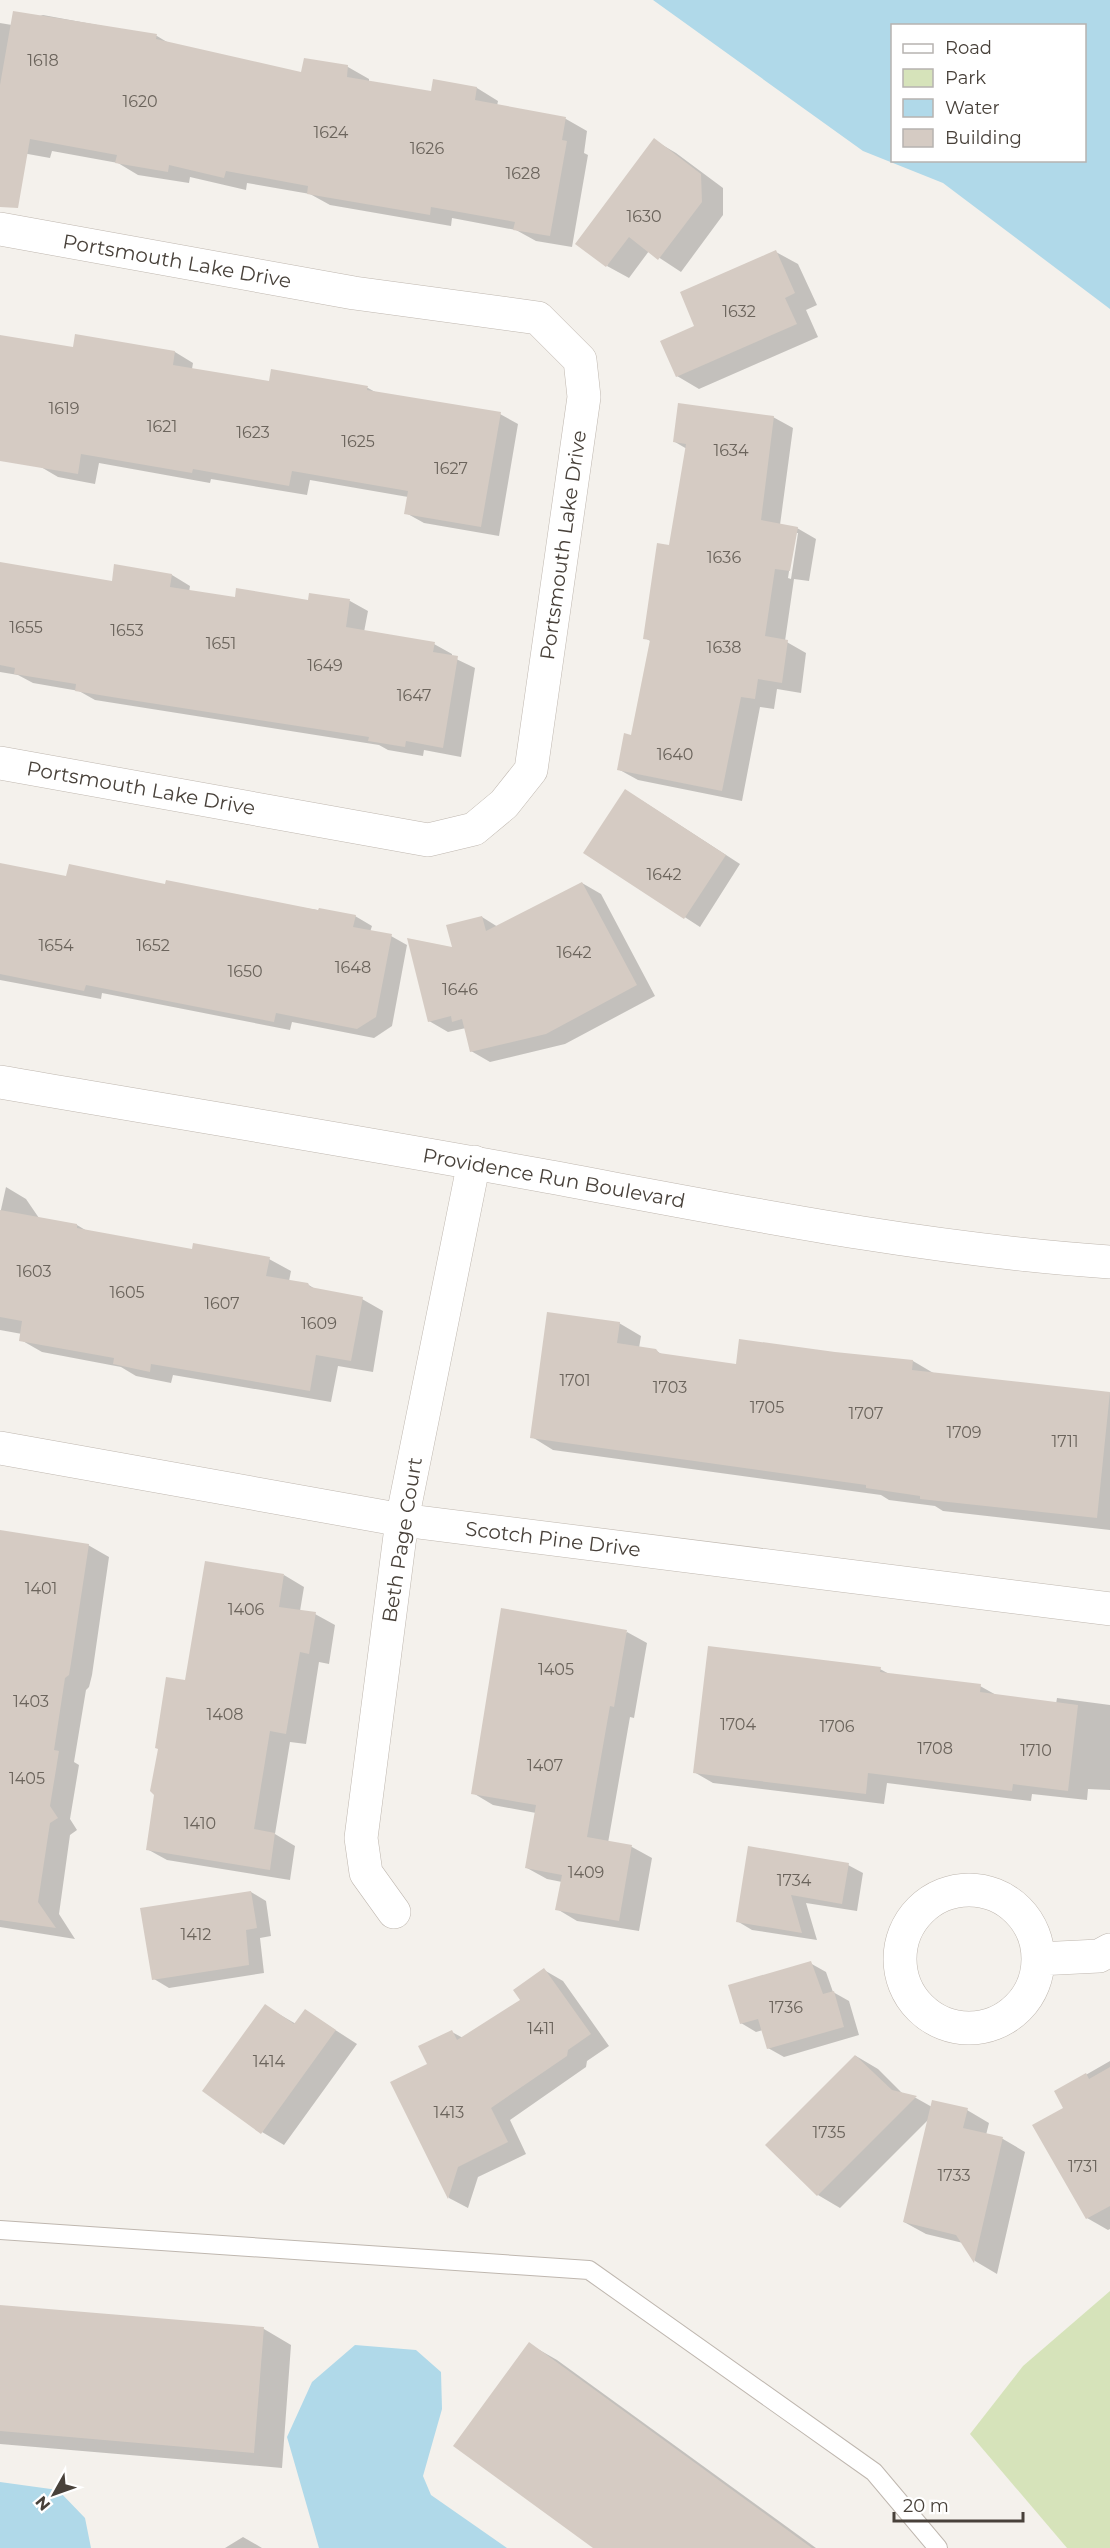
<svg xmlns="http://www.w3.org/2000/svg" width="1110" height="2548" viewBox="0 0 1110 2548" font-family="Montserrat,sans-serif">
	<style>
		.green { fill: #d6e3ba }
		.water { fill: #b0d9e9; fill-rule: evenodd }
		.shadow { fill: #0003; fill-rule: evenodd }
		.building { fill: #d5cbc3 }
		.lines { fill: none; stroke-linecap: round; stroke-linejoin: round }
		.service-casing { stroke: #bfb7af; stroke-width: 20 }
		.minor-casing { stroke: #bfb7af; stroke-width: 34 }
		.tertiary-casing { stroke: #bfb7af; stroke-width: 34 }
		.service { stroke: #fff; stroke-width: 18 }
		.minor { stroke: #fff; stroke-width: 33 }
		.tertiary { stroke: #fff; stroke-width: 33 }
		.labels { text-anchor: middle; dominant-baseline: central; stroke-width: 6; stroke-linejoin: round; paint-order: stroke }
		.number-label { font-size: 16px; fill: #6b645c }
		.street-label { font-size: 20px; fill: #48413a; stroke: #fff }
	</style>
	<rect width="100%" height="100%" fill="#f4f1ec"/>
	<path class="green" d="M1110 2291V2548H1067L970 2434 1023 2366Z"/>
	<path class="water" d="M653 0H1110V309L943 183 863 151ZM892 26H1084V160H892Z
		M355 2345 416 2350 441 2372 442 2409 423 2476 431 2495 507 2548H319L287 2437 312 2382Z
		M0 2482 58 2490 85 2518 91 2548H0Z"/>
	<path class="shadow" d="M43 15 157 36 172 45 303 74 348 67 369 79V82L432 93 434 81 477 88 498 101 497 106 566 119 587 131 584 153 588 155 572 247 536 241 516 230 452 218 451 226 330 205 310 194 247 183 246 190 190 177 189 183 138 175 118 163 52 151 50 158 0 149V23L12 25Z
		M654 140 676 153 723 188V215L681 272 649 251 629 278 607 266Z
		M776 252 798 264 817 305 806 310 818 337 699 389 677 376 696 327Z
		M0 336 74 349 76 336 175 352 193 363 192 369 271 383 368 388 377 393 500 414 518 424 499 536 424 523 406 513 408 497 310 480 307 495 211 479 210 483 99 463 95 484 58 477 0 443Z
		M773 417 793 428 780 525 797 528 816 539 809 581 794 579 785 641 806 653 801 693 777 689 774 709 760 707 742 801 638 780 618 769 633 736 652 642 645 638 671 546 687 449 675 442ZM795 533H798L791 579 788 578Z
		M172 575 190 586 189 592 236 599 350 601 368 611 364 632 434 644 452 654V657L475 668 461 757 424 750 423 756 388 750 379 745 95 700 79 691 33 683 18 675 0 672V577L113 582Z
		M641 800 740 864 700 927 586 853Z
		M0 864 67 878 166 886 355 916 372 926 370 932 391 936 407 945 392 1026 374 1038 292 1022 290 1030 102 993 101 999 0 980Z
		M582 883 601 894 655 996 565 1044 490 1062 471 1051 466 1028 448 1032 429 1021 454 949 482 917 498 927Z
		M6 1187 26 1199 39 1218 77 1225 87 1231 193 1251 269 1259 291 1271 289 1281 307 1284 317 1290 362 1299 383 1311 373 1372 338 1366 331 1402 173 1375 171 1383 136 1376 121 1367 42 1352 21 1340 22 1334 0 1330V1214Z
		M619 1323 641 1336 639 1348 655 1350 663 1355 737 1366 835 1354 913 1361 935 1374 1110 1393V1530L943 1511 935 1506 889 1500 881 1495 553 1450 532 1437Z
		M0 1532 88 1545 109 1557 92 1675 89 1687 86 1690 74 1762 79 1765 70 1819 77 1830 70 1835 59 1914 75 1939 0 1927Z
		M284 1575 304 1587 300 1611 315 1614 335 1625 329 1664 319 1662 306 1744 290 1742 275 1834 295 1846 290 1880 167 1860 147 1849 187 1681Z
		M627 1632 647 1643 634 1718 630 1717 608 1843 632 1847 652 1858 639 1931 577 1921 557 1909 562 1882 547 1879 527 1868 536 1813 493 1805 473 1793Z
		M880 1669 891 1675 980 1686 998 1696 1056 1704 1057 1698 1110 1705V1790L1088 1789 1087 1800 1032 1794 1031 1801 887 1783 884 1804 713 1783 694 1772Z
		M848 1865 863 1873 857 1911 806 1903 817 1940 752 1930 737 1921Z
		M251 1892 266 1901 271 1936 260 1938 264 1973 169 1988 154 1979Z
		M810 1963 826 1972 833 1992 849 2001 859 2035 784 2057 768 2048 763 2030 756 2032 741 2023Z
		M544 1970 563 1981 609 2046 587 2061 586 2067 510 2120 526 2154 478 2177 468 2208 449 2198 392 2083 429 2065 452 2032 463 2038 523 2000Z
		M265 2006 296 2024 306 2011 357 2044 284 2145 262 2132Z
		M856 2056 878 2069 904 2095 916 2098 932 2107 967 2110 989 2123 986 2135 1003 2139 1025 2152 997 2274 975 2261 963 2243 926 2234 904 2222 929 2119 840 2208 818 2195Z
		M1110 2061V2229L1108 2230 1087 2218 1065 2109 1056 2092Z
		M0 2306 264 2329 291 2345 282 2468 0 2444Z
		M529 2344 557 2360 816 2548H595Z
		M243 2537 262 2548H225Z"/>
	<path class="building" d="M13 11 157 34 156 39 301 72 304 58 348 65 347 77 431 91 433 79 477 87 475 100 566 117 562 140 567 141 550 236 513 230 515 222 431 207 430 215 307 194 308 186 226 171 224 178 169 165 168 172 115 163 117 155 30 139 18 208 0 207V85Z
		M654 138 701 174 702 202 658 260 629 237 606 267 575 244Z
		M776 250 795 293 785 298 797 324 676 377 660 341 694 326 680 292Z
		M75 334 175 351 173 365 269 381 271 369 368 386 367 390 501 412 481 527 404 514 408 491 292 471 289 486 193 469 192 473 81 454 78 474 0 461V335L73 347Z
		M678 403 774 416 761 520 798 527 790 571 775 569 765 636 788 640 782 683 758 679 755 699 741 697 722 791 617 770 624 733 631 735 650 640 643 639 657 543 669 545 686 444 673 442Z
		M0 562 112 581 114 564 172 574 170 587 235 597 236 588 308 600 309 593 350 599 346 627 435 642 433 652 458 656 443 748 406 741 405 747 368 741 369 737 118 698 75 691 76 684 14 674 15 668 0 665Z
		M625 789 726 855 684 919 583 853Z
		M0 863 66 876 69 864 165 884 166 880 318 910 319 908 356 915 353 927 392 934 376 1017 357 1029 276 1013 274 1022 86 985 84 991 0 974Z
		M582 882 637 985 546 1034 470 1052 462 1019 452 1022 451 1016 428 1022 407 938 452 947 446 925 482 916 486 931Z
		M0 1210 77 1224V1228L192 1249 193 1243 270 1257 266 1276 308 1283 310 1287 363 1297 351 1361 316 1355 310 1391 151 1364 150 1372 113 1364 114 1358 19 1341 22 1321 0 1317Z
		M547 1312 620 1322 617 1343 656 1349 659 1353 736 1364 739 1339 835 1352 913 1360 912 1370 1110 1392 1097 1518 920 1499V1496L866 1488V1485L530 1438Z
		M0 1530 89 1544 71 1663 69 1675 65 1678 54 1750 59 1751 50 1806 58 1818 50 1823 38 1902 56 1928 0 1920Z
		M205 1561 284 1574 279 1607 316 1612 309 1654 300 1652 286 1734 270 1731 254 1829 275 1833 270 1870 146 1850 154 1795 150 1791 158 1749 155 1748 166 1677 185 1680Z
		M501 1608 627 1630 614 1707 610 1706 587 1837 632 1845 619 1921 555 1910 562 1875 525 1868 536 1805 471 1794Z
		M708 1646 881 1667 880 1672 981 1684 980 1692 1078 1705 1068 1791 1013 1784 1012 1791 868 1773 866 1794 693 1773Z
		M748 1846 849 1863 842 1904 791 1895 802 1933 736 1922Z
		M251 1891 257 1928 246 1930 249 1965 152 1980 140 1908Z
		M811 1961 823 1994 834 1991 844 2027 767 2049 758 2019 740 2024 728 1985Z
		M544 1968 591 2034 568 2050 567 2056 491 2108 508 2142 458 2167 448 2199 390 2082 427 2064 418 2046 452 2030 457 2040 520 2000 513 1990Z
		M265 2004 294 2024 305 2009 336 2030 261 2134 202 2091Z
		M855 2055 892 2090 917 2096 817 2196 765 2145Z
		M1110 2067V2206L1086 2219 1032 2125 1063 2108 1054 2091 1086 2073 1089 2079Z
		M932 2100 968 2108 963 2128 1003 2137 974 2263 956 2235 903 2222Z
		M0 2305 264 2327 254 2453 0 2431Z
		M529 2342 812 2548H593L453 2446Z"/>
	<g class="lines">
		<defs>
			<path id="service" d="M0 2230 589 2270 874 2472 938 2548"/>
			<path id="minor" d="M0 229 354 293 538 318 580 360 584 397 531 770 504 804 474 829 428 840 0 763
				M0 1448 402 1520 1110 1609
				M900 1959a69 69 0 1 1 138 0a69 69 0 1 1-138 0Z
				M394 1912 366 1873 361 1838 402 1520 474 1162
				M1038 1959 1099 1956 1110 1950"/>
			<path id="tertiary" d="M0 1082C180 1113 361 1142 540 1175 729 1210 918 1249 1110 1262"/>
		</defs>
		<use href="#service" class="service-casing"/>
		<use href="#minor" class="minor-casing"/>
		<use href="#tertiary" class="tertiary-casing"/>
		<use href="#service" class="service"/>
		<use href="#minor" class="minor"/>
		<use href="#tertiary" class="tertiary"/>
	</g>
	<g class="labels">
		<g class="number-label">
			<text x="43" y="60">1618</text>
			<text x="140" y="101">1620</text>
			<text x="331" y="132">1624</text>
			<text x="427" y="148">1626</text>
			<text x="523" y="173">1628</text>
			<text x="644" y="216">1630</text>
			<text x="739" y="311">1632</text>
			<text x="64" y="408">1619</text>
			<text x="162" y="426">1621</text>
			<text x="253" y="432">1623</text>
			<text x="358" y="441">1625</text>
			<text x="731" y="450">1634</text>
			<text x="451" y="468">1627</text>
			<text x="724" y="557">1636</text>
			<text x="26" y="627">1655</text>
			<text x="127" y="630">1653</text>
			<text x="221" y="643">1651</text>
			<text x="724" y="647">1638</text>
			<text x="325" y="665">1649</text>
			<text x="414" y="695">1647</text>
			<text x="675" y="754">1640</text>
			<text x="664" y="874">1642</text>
			<text x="56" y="945">1654</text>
			<text x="153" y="945">1652</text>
			<text x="574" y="952">1642</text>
			<text x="353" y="967">1648</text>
			<text x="245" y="971">1650</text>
			<text x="460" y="989">1646</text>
			<text x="34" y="1271">1603</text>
			<text x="127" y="1292">1605</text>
			<text x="222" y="1303">1607</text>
			<text x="319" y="1323">1609</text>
			<text x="575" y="1380">1701</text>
			<text x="670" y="1387">1703</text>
			<text x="767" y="1407">1705</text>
			<text x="866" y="1413">1707</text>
			<text x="964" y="1432">1709</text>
			<text x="1065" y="1441">1711</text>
			<text x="41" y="1588">1401</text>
			<text x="246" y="1609">1406</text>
			<text x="556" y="1669">1405</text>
			<text x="31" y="1701">1403</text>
			<text x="225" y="1714">1408</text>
			<text x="738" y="1724">1704</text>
			<text x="837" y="1726">1706</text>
			<text x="935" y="1748">1708</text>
			<text x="1036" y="1750">1710</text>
			<text x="545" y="1765">1407</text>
			<text x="27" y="1778">1405</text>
			<text x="200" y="1823">1410</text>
			<text x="586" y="1872">1409</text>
			<text x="794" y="1880">1734</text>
			<text x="196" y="1934">1412</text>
			<text x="786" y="2007">1736</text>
			<text x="541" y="2028">1411</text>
			<text x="269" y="2061">1414</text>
			<text x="449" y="2112">1413</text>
			<text x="829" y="2132">1735</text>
			<text x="1083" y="2166">1731</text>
			<text x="954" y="2175">1733</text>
		</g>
		<g class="street-label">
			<text transform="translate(177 261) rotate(10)">Portsmouth Lake Drive</text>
			<text transform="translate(563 545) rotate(-82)">Portsmouth Lake Drive</text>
			<text transform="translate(141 788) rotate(10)">Portsmouth Lake Drive</text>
			<text transform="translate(554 1178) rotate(10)">Providence Run Boulevard</text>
			<text transform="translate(553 1539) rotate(7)">Scotch Pine Drive</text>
			<text transform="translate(402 1540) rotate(-81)">Beth Page Court</text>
		</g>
	</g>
	<rect x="891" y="24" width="195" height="138" fill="#ffffff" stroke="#b6b3b0" stroke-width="1.5"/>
	<rect x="903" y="44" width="30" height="9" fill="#ffffff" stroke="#b6b3b0" stroke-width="1.5"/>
	<text x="945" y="54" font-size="18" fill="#48413a">Road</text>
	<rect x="903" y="69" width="30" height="18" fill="#d6e3ba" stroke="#b6b3b0" stroke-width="1.5"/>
	<text x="945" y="84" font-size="18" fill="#48413a">Park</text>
	<rect x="903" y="99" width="30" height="18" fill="#b0d9e9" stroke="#b6b3b0" stroke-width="1.5"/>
	<text x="945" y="114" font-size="18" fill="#48413a">Water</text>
	<rect x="903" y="129" width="30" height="18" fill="#d5cbc3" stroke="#b6b3b0" stroke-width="1.5"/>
	<text x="945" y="144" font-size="18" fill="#48413a">Building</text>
	<g transform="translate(54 2494) rotate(230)" stroke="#ffffff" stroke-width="4.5" paint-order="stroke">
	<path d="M0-4.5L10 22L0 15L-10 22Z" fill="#48413a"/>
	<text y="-9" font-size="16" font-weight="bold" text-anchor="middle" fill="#48413a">N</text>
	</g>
	<path d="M894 2512v9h129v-9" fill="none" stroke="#48413a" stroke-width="3"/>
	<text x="903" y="2512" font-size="18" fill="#48413a" stroke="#ffffff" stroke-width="4.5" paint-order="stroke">20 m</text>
</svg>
